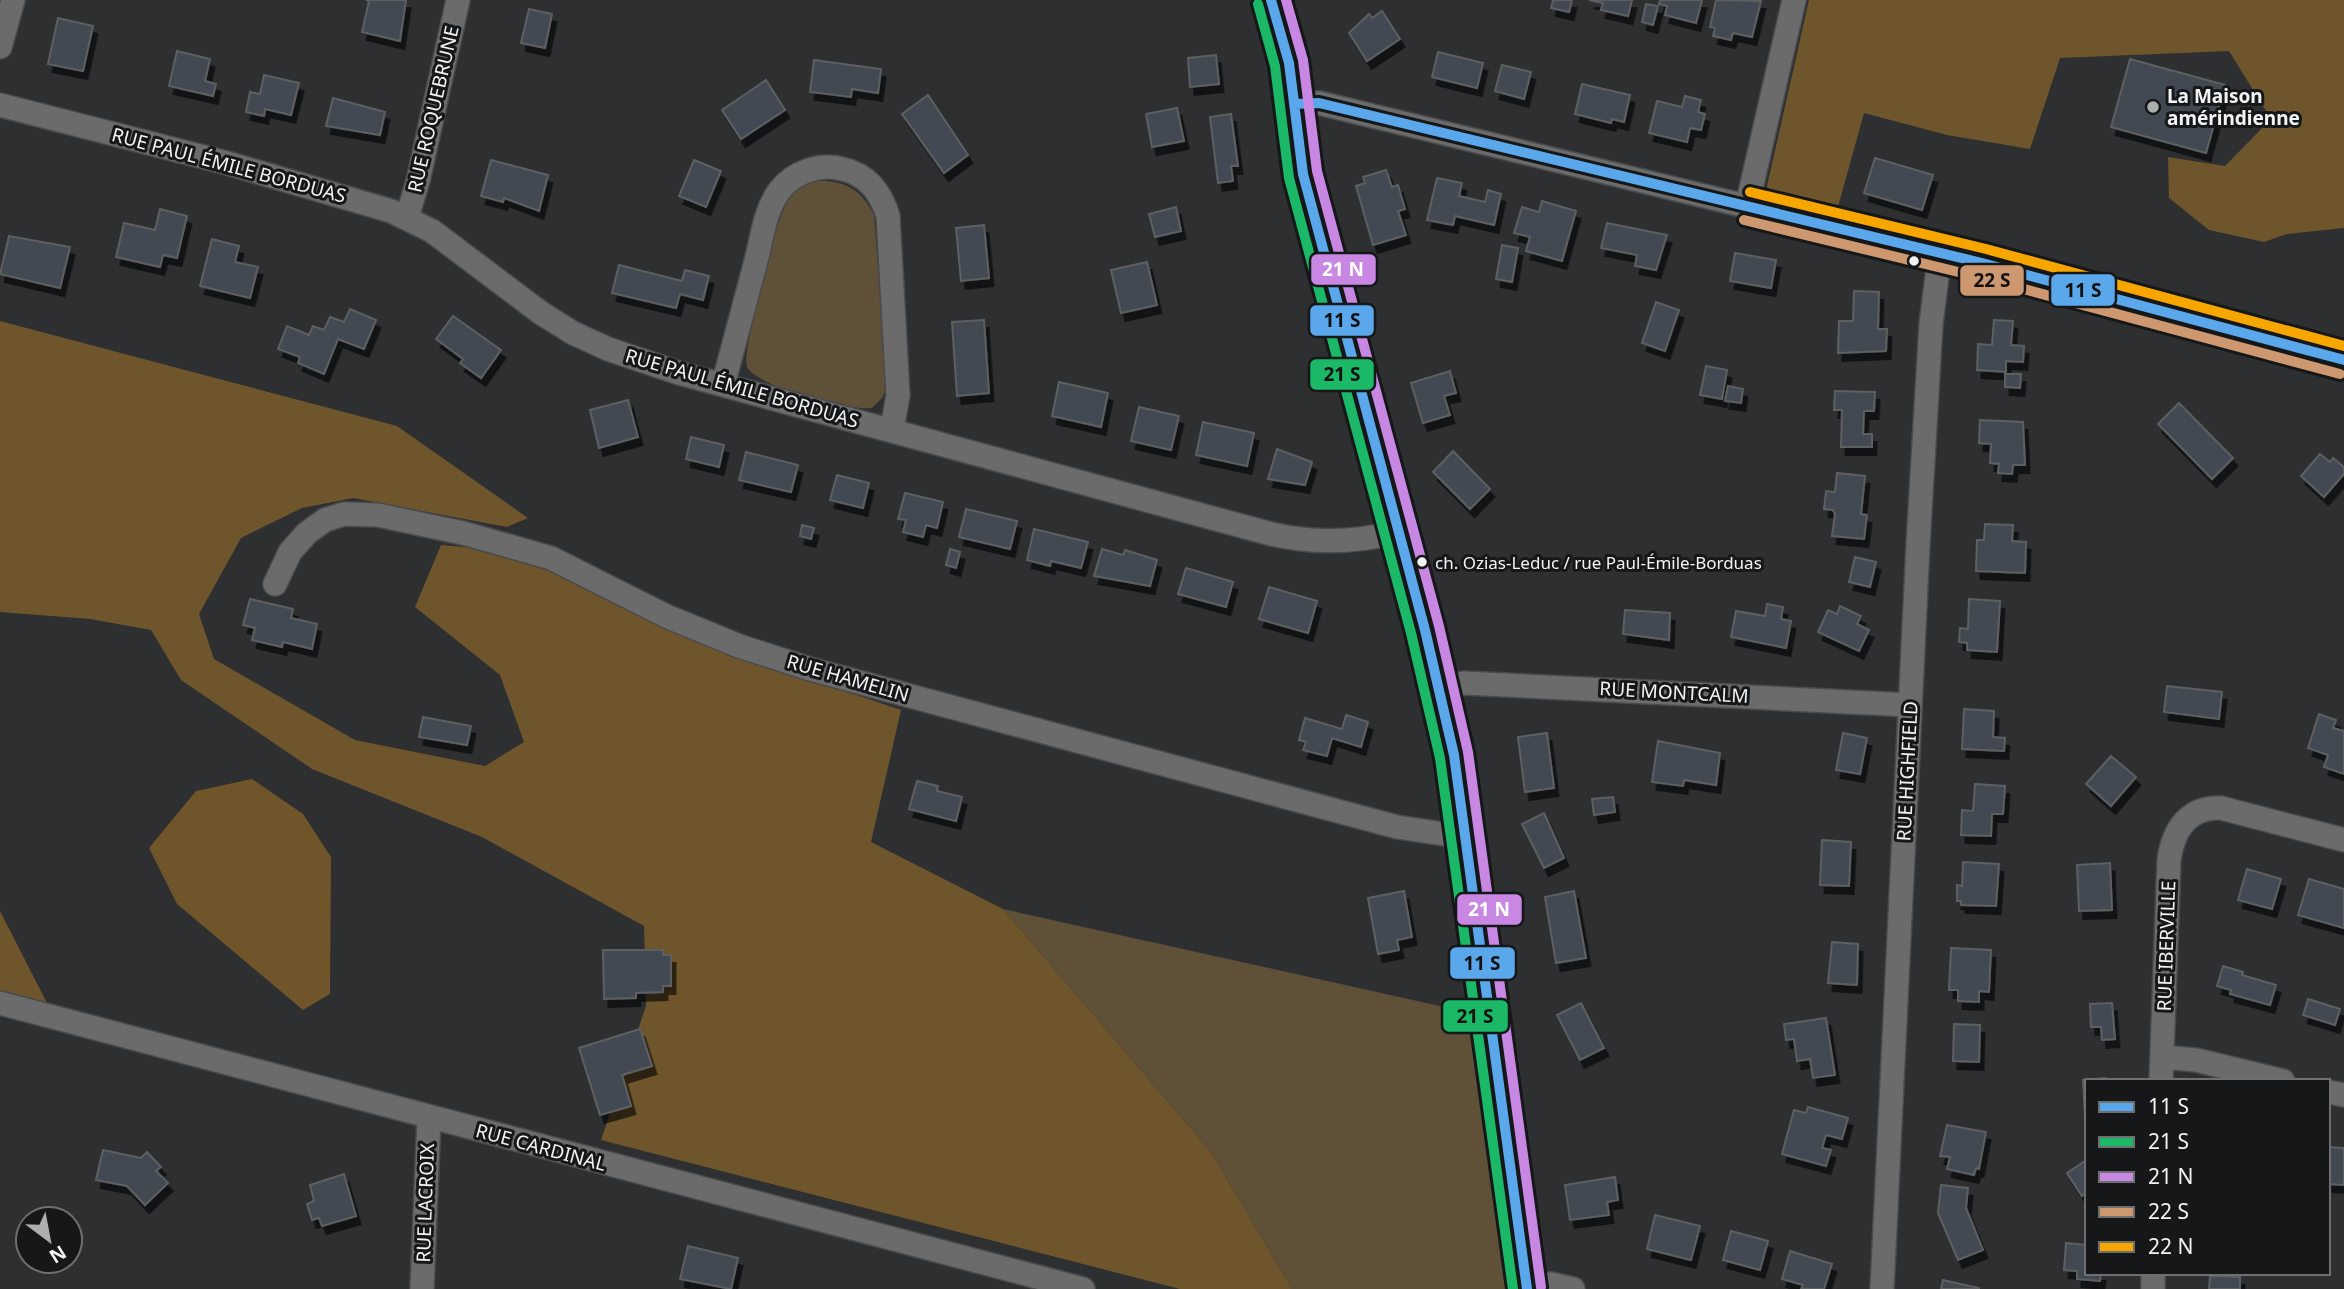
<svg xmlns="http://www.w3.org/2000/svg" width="2344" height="1289" viewBox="0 0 2344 1289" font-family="'Noto Sans',sans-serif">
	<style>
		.green { fill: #5f5038 }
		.forest { fill: #6f552c }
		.water { fill: #70552a }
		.building { fill: #424a53; stroke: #5d5f60; stroke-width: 2; filter: url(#shadow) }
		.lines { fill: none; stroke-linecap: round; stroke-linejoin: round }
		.minor-casing { stroke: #494a4c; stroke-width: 26 }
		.minor { stroke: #6b6b6c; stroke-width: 23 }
		.bus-1-casing { stroke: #151718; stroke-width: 16 }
		.bus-2-casing { stroke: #151718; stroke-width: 16 }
		.bus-3-casing { stroke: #151718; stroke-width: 16 }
		.bus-4-casing { stroke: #151718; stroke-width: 16 }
		.bus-5-casing { stroke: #151718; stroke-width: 16 }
		.bus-1 { stroke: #5aa8eb; stroke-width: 10 }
		.bus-2 { stroke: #1ab867; stroke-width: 10 }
		.bus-3 { stroke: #c787e3; stroke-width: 10 }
		.bus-4 { stroke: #cd976f; stroke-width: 10 }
		.bus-5 { stroke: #f7a600; stroke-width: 10 }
		.poi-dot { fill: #acaeb0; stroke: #151718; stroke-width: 2.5 }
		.bus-dot { fill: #f1f3f5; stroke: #151718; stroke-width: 2.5 }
		.labels { text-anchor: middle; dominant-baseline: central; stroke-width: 6; stroke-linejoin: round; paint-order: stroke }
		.bus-label { font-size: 17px; fill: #f1f3f5; stroke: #151718; text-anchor: start }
		.poi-label { font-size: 19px; font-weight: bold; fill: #f1f3f5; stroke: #151718; text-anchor: start }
		.street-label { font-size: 19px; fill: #f1f3f5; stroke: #151718 }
		.line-badge { stroke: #151718; stroke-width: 2.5 }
		.badge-label { font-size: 19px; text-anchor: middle; font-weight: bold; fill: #fff }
		.pale-badge-label { font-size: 19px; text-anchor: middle; font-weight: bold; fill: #111 }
	</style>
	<defs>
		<filter id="shadow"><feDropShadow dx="4.5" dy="8" stdDeviation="0" flood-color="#0009"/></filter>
	</defs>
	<rect width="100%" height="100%" fill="#2d2f31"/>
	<path class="green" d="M812 181C842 179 861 188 874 215L887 383 883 397 872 408C850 411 757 387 747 367 741 353 776 223 785 206 791 194 800 186 812 181Z
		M1003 909 1471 1013 1508 1289H1292L1211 1152Z"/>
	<path class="forest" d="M1809 0H2344V228L2287 234 2264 242 2209 230 2169 198 2168 157 2225 166 2271 119 2229 51 2060 58 2030 149 1947 135 1864 113 1836 214 1771 198 1767 186Z
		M0 321 397 426 528 518 507 527 353 498 302 508 241 538 199 614 214 659 355 740 485 766 524 742 500 675 415 607 441 545 500 550 541 564 752 660 901 710 871 842 1003 909 1211 1152 1292 1289H1180L601 1140 646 1006 644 926 482 837 312 769 181 680 151 630 90 619 0 612Z
		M0 911 48 1005 0 993Z"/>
	<path class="water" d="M252 779 303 814 331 857 330 994 303 1010 177 904 149 848 196 791Z"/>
	<path class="building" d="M366 0H406L400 41 362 32 369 1Z
		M1553 0H1572L1569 12 1551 8Z
		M1589 0H1632L1628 16 1601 10 1603 3Z
		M1660 0H1702L1696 23 1665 15 1667 6 1659 4Z
		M1716 0 1761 1 1752 37 1733 33 1731 40 1713 36 1715 28 1710 27Z
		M1646 4 1658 6 1653 25 1642 22Z
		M529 9 552 14 545 48 521 43Z
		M1382 11 1400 39 1367 61 1349 33 1369 14 1372 18Z
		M58 18 93 26 83 71 48 64Z
		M177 51 210 59 205 81 216 84 213 96 169 86Z
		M1438 52 1483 63 1477 88 1432 77Z
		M1216 55 1219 84 1190 87 1188 58Z
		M2130 59 2225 85 2206 153 2111 127Z
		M814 60 881 69 878 93 852 89 851 97 810 92Z
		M1502 65 1531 72 1524 99 1495 91Z
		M264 75 299 83 291 115 265 109 264 116 246 112 250 92 260 94Z
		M766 80 785 110 741 139 722 110Z
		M1582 84 1630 95 1624 122 1612 119 1611 123 1575 114Z
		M928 95 968 155 944 173 902 114Z
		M1685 96 1701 100 1698 112 1705 114 1701 130 1690 128 1687 142 1649 133 1657 101 1682 107Z
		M333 98 385 112 380 135 326 126Z
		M1177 108 1184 141 1152 147 1146 114Z
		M1231 114 1238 166H1231L1233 181 1218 183 1210 117Z
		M1875 158 1933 175 1922 210 1864 193Z
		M491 160 548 175 539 211 504 198 503 202 481 196Z
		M694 160 721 171 706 207 679 196Z
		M1386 170 1392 187 1398 185 1405 209 1398 211 1406 235 1373 245 1356 186 1365 183 1363 177Z
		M1437 178 1462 183 1459 196 1485 202 1488 190 1501 194 1494 225 1455 216 1453 225 1427 220Z
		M1542 201 1576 211 1562 261 1526 251 1530 237 1514 233 1522 207 1539 212Z
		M1176 207 1181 231 1155 237 1149 214Z
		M160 209 187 216 177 258 163 255 160 267 116 257 124 223 155 230Z
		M1607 223 1667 235 1656 270 1635 266 1637 255 1601 248Z
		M984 225 989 278 961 281 956 228Z
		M9 236 70 247 60 288 0 274Z
		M212 239 239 246 235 262 258 267 250 298 200 286Z
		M1502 245 1518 248 1512 282 1496 279Z
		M1735 253 1776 260 1771 288 1730 281Z
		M1147 262 1157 305 1121 313 1111 270Z
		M619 265 682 281 685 270 709 276 703 300 680 294 676 308 612 293Z
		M1854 291 1879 292 1878 329H1887L1886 351 1838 353 1839 321H1853Z
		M1656 302 1679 310 1665 351 1642 343Z
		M350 309 376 320 364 349 338 339 324 374 298 363 300 357 278 349 287 326 309 335 313 326 324 330 330 317 344 322Z
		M453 316 501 350 481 378 460 363 463 359 436 339Z
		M984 320 989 393 957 396 952 322Z
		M1994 320 2013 321 2011 345 2024 346 2023 362 2006 361V372L1977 370 1978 344 1992 345Z
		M1706 366 1727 370 1722 399 1700 395Z
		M1450 371 1456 393 1444 396 1450 415 1423 423 1411 383Z
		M2005 374H2021L2020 388 2005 387Z
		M1059 382 1108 393 1101 427 1052 416Z
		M1728 386 1743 389 1741 403 1725 401Z
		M1835 391 1875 392 1874 411H1864L1863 434H1872V447H1841L1842 410H1834Z
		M628 400 638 437 599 448 590 410Z
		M2179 403 2233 458 2212 479 2158 424Z
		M1139 407 1179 416 1171 450 1131 441Z
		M1980 420 2023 422 2025 465H2013L2012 474 1998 473 1999 464 1990 463 1991 444 1979 443Z
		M1203 422 1254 433 1247 466 1196 455Z
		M691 437 724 445 719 467 686 459Z
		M1277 449 1312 462 1305 485 1268 479Z
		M1453 451 1490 489 1470 509 1433 472Z
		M746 452 798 465 791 492 739 480Z
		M2320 454 2330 462 2333 458 2344 467V474L2324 497 2301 476Z
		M1837 473 1865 476 1861 514 1867 515 1864 539 1832 536 1835 514 1833 510 1824 509 1826 491 1835 492Z
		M837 475 869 483 863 508 830 500Z
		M905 493 943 502 937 528 926 525 923 537 903 532 906 520 898 519Z
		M966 509 1017 521 1010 549 959 537Z
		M1985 524 2013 525 2012 541 2026 542 2025 573 1976 571 1977 540H1984Z
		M802 525 814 528 811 539 800 536Z
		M1034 529 1088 542 1081 568 1051 561 1050 566 1027 560Z
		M950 549 960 552 956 568 946 565Z
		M1102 549 1123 555 1125 550 1157 560 1150 586 1094 576Z
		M1855 557 1876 562 1870 587 1849 582Z
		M1186 568 1233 582 1226 607 1178 594Z
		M1269 587 1317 601 1308 633 1259 619Z
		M250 599 293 609 291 618 317 624 312 649 283 642 282 647 252 640 255 628 243 625Z
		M1969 599 2000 601 1997 652 1967 650V643L1959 642 1960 628 1968 629Z
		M1767 604 1783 607 1781 619 1791 621 1786 648 1731 637 1736 611 1765 616Z
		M1840 606 1861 616 1857 624 1869 630 1859 651 1818 632 1828 610 1837 614Z
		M1625 610 1670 613 1669 640 1623 634Z
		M2167 686 2222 692 2219 719 2164 712Z
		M1964 709 1994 711 1993 737 2005 738 2004 751 1962 749Z
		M2319 714 2336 720 2333 728 2344 731V774L2324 767 2328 755 2308 748Z
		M1346 715 1368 722 1361 747 1332 738 1327 756 1303 750 1306 742 1299 740 1305 718 1342 729Z
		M423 717 471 726 467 745 419 737Z
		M1547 733 1554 788 1525 792 1518 737Z
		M1843 733 1867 738 1860 774 1836 770Z
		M1658 741 1720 753 1716 785 1684 780 1683 786 1652 782Z
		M2111 756 2136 777 2111 806 2086 784Z
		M917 781 938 786 937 791 962 797 956 821 909 809Z
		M1975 784 2005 786 2003 814H1992L1991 836 1961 835 1962 810 1973 811Z
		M1613 797 1615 812 1594 815 1592 799Z
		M1544 813 1564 858 1544 868 1522 824Z
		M1822 840 1851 842 1849 886 1820 885Z
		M1963 862 1999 864 1996 906 1961 905V901H1957V885L1962 886Z
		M2110 863 2112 910 2079 911 2077 865Z
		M2247 869 2281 879 2272 909 2238 900Z
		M2309 879 2344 889V928L2298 915Z
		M1404 891 1412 937 1397 940 1399 950 1378 954 1368 898Z
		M1574 891 1586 958 1556 963 1545 897Z
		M1832 942 1858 944 1857 985 1828 983Z
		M1951 948 1991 950 1989 992 1979 991V1002L1958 1001V990H1949Z
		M603 950H663V955H671V986H663V992L636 993V998L604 999Z
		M2223 966 2243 972 2242 975 2276 985 2270 1005 2230 994 2231 990 2217 986Z
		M2308 999 2340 1009 2335 1025 2303 1015Z
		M1581 1003 1604 1048 1580 1060 1557 1015Z
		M2112 1003 2115 1039 2102 1040 2101 1027H2091L2090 1004Z
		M1826 1018 1835 1075 1813 1078 1810 1059 1797 1061 1794 1039 1786 1040 1784 1024Z
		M1954 1024 1980 1025 1979 1062 1953 1061Z
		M640 1029 652 1066 622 1075 631 1106 600 1115 579 1048Z
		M2107 1078 2087 1081 2085 1115 2083 1080Z
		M1808 1107 1848 1118 1842 1139 1826 1135 1822 1148 1831 1150 1826 1166 1782 1154 1794 1110 1806 1113Z
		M1947 1125 1986 1132 1979 1169 1976 1168 1974 1175 1947 1169 1950 1157 1940 1156Z
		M2328 1147 2344 1148V1185L2328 1184Z
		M103 1150 141 1158 147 1152 161 1167 156 1171 168 1183 145 1205 127 1186 96 1180Z
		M2085 1161 2087 1192 2082 1196 2067 1173Z
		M344 1174 356 1216 322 1226 319 1218 312 1220 307 1204 314 1201 310 1185Z
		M1615 1177 1618 1200 1607 1202 1609 1215 1570 1220 1565 1185Z
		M1941 1185 1968 1188 1966 1208 1983 1250 1958 1260 1938 1213Z
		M1655 1215 1700 1226 1691 1260 1647 1249Z
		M1731 1231 1768 1241 1760 1270 1723 1260Z
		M2066 1243 2087 1245V1273H2101L2100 1281 2077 1279V1271L2064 1270Z
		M688 1246 738 1258 731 1289 680 1279Z
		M1790 1251 1832 1264 1824 1289H1801L1803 1285 1782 1279Z
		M2210 1276 2240 1277V1289H2209Z
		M1943 1280 1979 1288V1289H1941Z"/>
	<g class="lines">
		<defs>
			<path id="minor" d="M1271 0 1289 63 1303 174 1425 630 1454 755 1527 1289
				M0 47 13 0
				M1295 104 1319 103 1982 263 2344 360
				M0 105 227 163 391 211 432 231 541 313 573 333 608 349 679 373 1271 534C1314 544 1354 543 1398 532
				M1747 206 1794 0
				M407 217 418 181 458 0
				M723 385C734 344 745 302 756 261 762 238 765 209 780 190 794 172 820 163 842 169 867 174 881 193 888 216L898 395 892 430
				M275 584 290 552 307 533 325 520 344 514 378 515 463 533 551 558 666 616 739 646 810 669 1397 827 1444 834 1465 830
				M1439 687 1464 683 1910 705
				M0 1003 1083 1289
				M2162 1057 2196 1060 2283 1081
				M2161 1081 2169 860C2173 831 2188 806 2221 808L2344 840
				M2328 1092 2344 1095
				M1526 1286 1551 1284 1573 1289
				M422 1289 429 1117
				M1882 1289 1918 545 1931 324 1940 253
				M2153 1289V1273"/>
		</defs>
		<use href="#minor" class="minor-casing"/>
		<use href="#minor" class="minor"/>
		<defs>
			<path id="bus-1" d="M1271 0 1289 63 1303 174 1425 630 1454 755 1527 1289
				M1295 104 1319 103 1982 263 2344 360"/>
			<path id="bus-2" d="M1258 4 1275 66 1289 178 1411 633 1440 758 1513 1289"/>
			<path id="bus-3" d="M1286 0 1303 60 1317 171 1439 626 1468 752 1541 1287"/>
			<path id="bus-4" d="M1744 220 1979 277 2340 374"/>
			<path id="bus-5" d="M1750 192 1986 249 2344 346"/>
		</defs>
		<use href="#bus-1" class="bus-1-casing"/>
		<use href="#bus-2" class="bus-2-casing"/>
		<use href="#bus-3" class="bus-3-casing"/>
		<use href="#bus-4" class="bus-4-casing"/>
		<use href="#bus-5" class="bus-5-casing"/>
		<use href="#bus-1" class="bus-1"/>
		<use href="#bus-2" class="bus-2"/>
		<use href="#bus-3" class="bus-3"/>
		<use href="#bus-4" class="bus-4"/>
		<use href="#bus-5" class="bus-5"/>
	</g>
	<circle class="poi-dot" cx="2153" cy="107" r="7"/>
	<g class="bus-dot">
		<circle cx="1914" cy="261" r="6"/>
		<circle cx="1422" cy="562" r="6"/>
	</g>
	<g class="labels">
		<g class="bus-label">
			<text x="1435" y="562">ch. Ozias-Leduc / rue Paul-Émile-Borduas</text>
		</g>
		<g class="poi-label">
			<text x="2167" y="96">La Maison<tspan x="2167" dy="22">amérindienne</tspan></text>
		</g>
		<g class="street-label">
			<text transform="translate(433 109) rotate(-77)">RUE ROQUEBRUNE</text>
			<text transform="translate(229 165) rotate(15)">RUE PAUL ÉMILE BORDUAS</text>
			<text transform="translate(742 388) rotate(16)">RUE PAUL ÉMILE BORDUAS</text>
			<text transform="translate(848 678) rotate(16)">RUE HAMELIN</text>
			<text transform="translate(1674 692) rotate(3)">RUE MONTCALM</text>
			<text transform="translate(1907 771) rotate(-87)">RUE HIGHFIELD</text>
			<text transform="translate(2166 946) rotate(-88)">RUE IBERVILLE</text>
			<text transform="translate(541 1147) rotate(15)">RUE CARDINAL</text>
			<text transform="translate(425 1203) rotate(-88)">RUE LACROIX</text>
		</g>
	</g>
	<g class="line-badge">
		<rect x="1310" y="253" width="67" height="33" rx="7" fill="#c787e3"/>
		<rect x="1959" y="264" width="66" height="33" rx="7" fill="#cd976f"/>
		<rect x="2050" y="273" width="66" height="34" rx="7" fill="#5aa8eb"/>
		<rect x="1309" y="304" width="66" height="33" rx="7" fill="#5aa8eb"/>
		<rect x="1309" y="358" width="66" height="33" rx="7" fill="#1ab867"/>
		<rect x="1456" y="893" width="67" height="33" rx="7" fill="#c787e3"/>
		<rect x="1449" y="946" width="67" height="34" rx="7" fill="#5aa8eb"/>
		<rect x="1442" y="999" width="67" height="34" rx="7" fill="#1ab867"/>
	</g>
	<g class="badge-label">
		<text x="1343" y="276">21 N</text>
		<text x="1489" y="916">21 N</text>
	</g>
	<g class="pale-badge-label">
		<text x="1992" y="287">22 S</text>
		<text x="2083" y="297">11 S</text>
		<text x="1342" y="327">11 S</text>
		<text x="1342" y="381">21 S</text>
		<text x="1482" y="970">11 S</text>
		<text x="1475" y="1023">21 S</text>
	</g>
	<rect x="2085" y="1079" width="245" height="196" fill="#151718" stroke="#6d6f70" stroke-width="2"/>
	<rect x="2099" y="1102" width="35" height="10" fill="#5aa8eb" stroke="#6d6f70" stroke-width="2"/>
	<text x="2148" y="1114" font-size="21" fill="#f1f3f5">11 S</text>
	<rect x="2099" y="1137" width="35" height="10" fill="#1ab867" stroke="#6d6f70" stroke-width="2"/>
	<text x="2148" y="1149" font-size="21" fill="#f1f3f5">21 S</text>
	<rect x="2099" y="1172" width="35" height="10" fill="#c787e3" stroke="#6d6f70" stroke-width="2"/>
	<text x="2148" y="1184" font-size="21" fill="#f1f3f5">21 N</text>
	<rect x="2099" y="1207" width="35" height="10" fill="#cd976f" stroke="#6d6f70" stroke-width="2"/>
	<text x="2148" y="1219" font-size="21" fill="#f1f3f5">22 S</text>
	<rect x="2099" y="1242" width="35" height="10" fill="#f7a600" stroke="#6d6f70" stroke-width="2"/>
	<text x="2148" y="1254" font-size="21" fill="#f1f3f5">22 N</text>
	<g transform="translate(49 1240) rotate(148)"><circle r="33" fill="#151718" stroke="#6d6f70" stroke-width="2"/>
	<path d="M0-5L12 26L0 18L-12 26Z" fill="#acaeb0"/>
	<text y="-10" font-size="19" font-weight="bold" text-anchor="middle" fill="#f1f3f5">N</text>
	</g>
</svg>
